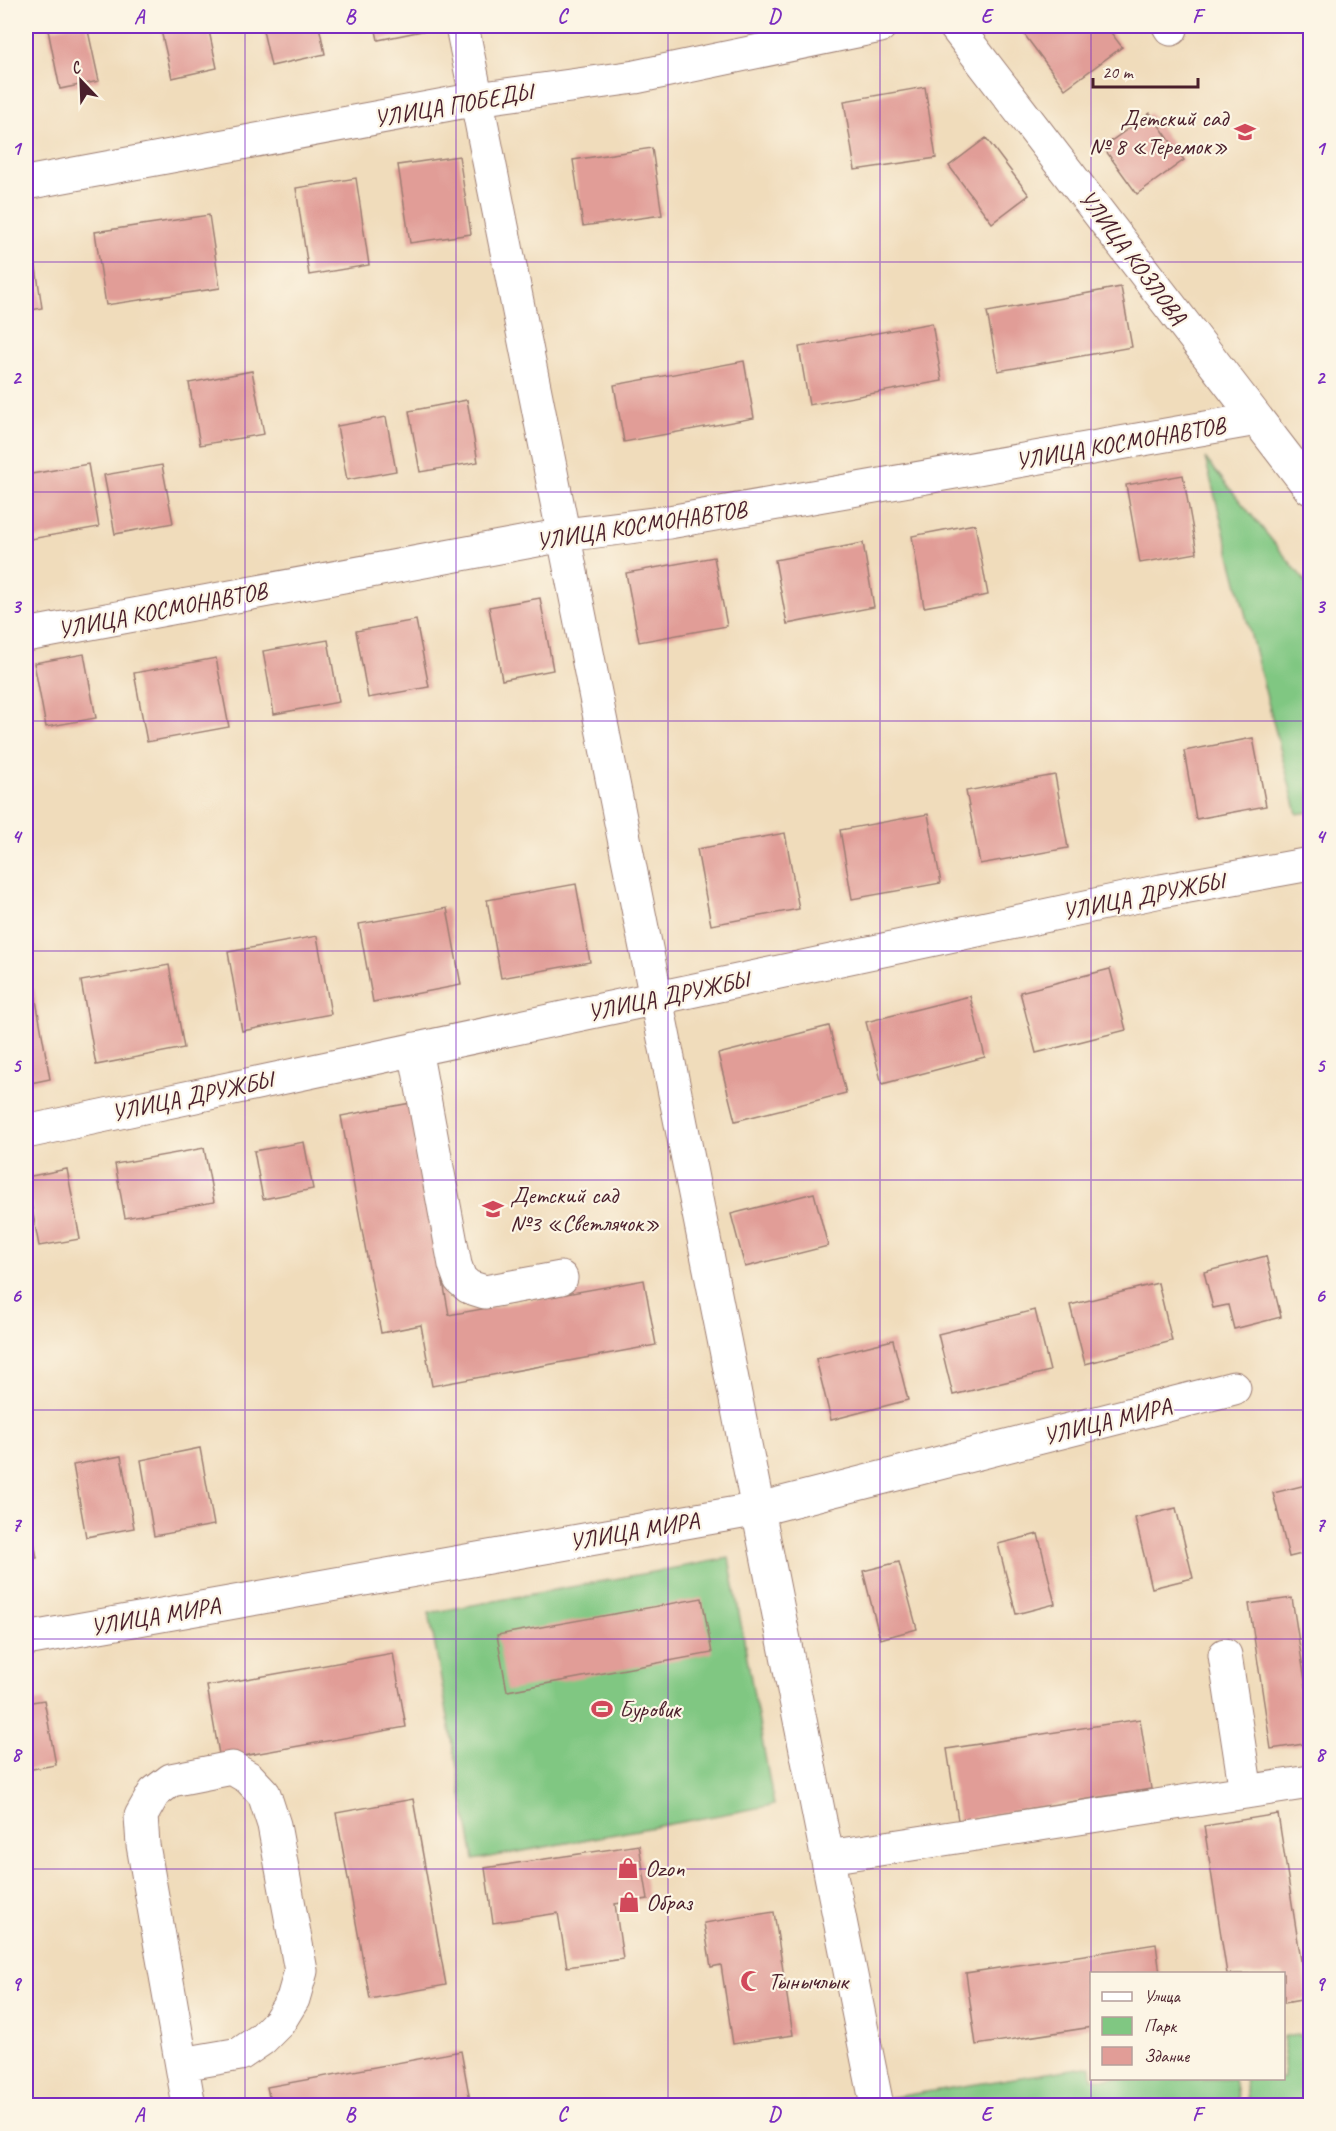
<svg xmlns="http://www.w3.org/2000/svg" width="1336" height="2131" viewBox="0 0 1336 2131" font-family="Caveat,sans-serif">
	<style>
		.green { fill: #80c782; stroke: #657356; stroke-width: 1.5 }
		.building { fill: #e19d97 }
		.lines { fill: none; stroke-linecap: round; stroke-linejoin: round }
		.minor-casing { stroke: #9d7e73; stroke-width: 35 }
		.minor { stroke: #fff; stroke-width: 33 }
		.grid { fill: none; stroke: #7b2cbf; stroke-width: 1.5; stroke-opacity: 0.55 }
		.labels { text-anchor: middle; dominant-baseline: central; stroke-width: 4.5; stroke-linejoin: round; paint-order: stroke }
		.street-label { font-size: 24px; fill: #4a1f2b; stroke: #fcf5e5 }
		.poi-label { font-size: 24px; fill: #4a1f2b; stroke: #fcf5e5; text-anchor: start }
		.neatline { fill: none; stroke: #7b2cbf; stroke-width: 2 }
		.grid-label { font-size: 20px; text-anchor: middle; font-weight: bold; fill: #7b2cbf }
	</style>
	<rect width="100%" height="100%" fill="#fcf5e5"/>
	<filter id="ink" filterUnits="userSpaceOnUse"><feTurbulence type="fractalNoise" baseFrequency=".0167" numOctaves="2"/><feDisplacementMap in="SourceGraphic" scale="12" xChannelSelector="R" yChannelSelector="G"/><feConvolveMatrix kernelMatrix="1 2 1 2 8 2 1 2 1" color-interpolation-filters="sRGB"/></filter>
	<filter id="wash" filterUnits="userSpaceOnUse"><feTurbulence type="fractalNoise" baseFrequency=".008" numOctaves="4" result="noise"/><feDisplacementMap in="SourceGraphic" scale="24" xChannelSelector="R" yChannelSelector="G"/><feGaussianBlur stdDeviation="1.35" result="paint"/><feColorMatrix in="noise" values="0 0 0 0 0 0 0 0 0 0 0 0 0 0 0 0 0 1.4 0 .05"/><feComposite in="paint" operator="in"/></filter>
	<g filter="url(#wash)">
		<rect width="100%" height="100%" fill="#f0dcbb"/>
		<path class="green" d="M1205 458 1310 587V812L1297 814Z
			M729 1558 774 1805 474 1860 429 1613Z
			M1310 2033V2105H1248L1244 2079 1284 2078V2037Z
			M1091 2066 1092 2078 1234 2079 1239 2105 883 2106 882 2099Z"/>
		<g id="blocks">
			<path class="building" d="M67 26H87L99 81 60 89 48 30Z
				M160 26H208L217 68 172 78Z
				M262 26H319L325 54 271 66Z
				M375 26H431L432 29 378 40Z
				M1018 26H1106L1122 47 1065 89Z
				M925 87 936 158 855 170 844 101Z
				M1150 113 1184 160 1137 194 1103 147Z
				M986 138 1029 195 992 223 949 166Z
				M652 148 662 215 583 226 573 160Z
				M459 156 471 234 410 243 398 165Z
				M356 178 369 265 309 275 296 188Z
				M209 215 220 288 106 305 95 232Z
				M33 247 42 308 26 311V248Z
				M1121 287 1132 347 998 371 987 312Z
				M932 323 942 381 809 405 799 347Z
				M744 361 754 418 624 442 614 385Z
				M252 371 264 434 200 445 189 383Z
				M467 400 478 462 420 472 409 411Z
				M386 417 396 471 347 480 337 426Z
				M88 464 99 527 31 539 26 507V475Z
				M162 465 173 523 115 534 104 475Z
				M1183 475 1197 553 1140 563 1126 485Z
				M975 524 988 595 924 607 912 536Z
				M863 543 874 607 787 624 775 560Z
				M714 557 727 626 639 642 626 573Z
				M540 598 553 670 502 680 489 607Z
				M416 620 429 687 368 698 356 631Z
				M328 640 339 702 274 714 263 651Z
				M84 654 96 718 46 727 34 663Z
				M216 658 229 727 147 742 134 673Z
				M1253 738 1266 806 1196 819 1184 751Z
				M1055 775 1068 848 980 864 966 791Z
				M928 814 941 883 852 899 840 830Z
				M785 833 799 909 711 925 697 849Z
				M576 884 590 962 501 978 487 900Z
				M447 908 461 985 373 1002 359 924Z
				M317 936 331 1014 242 1031 228 952Z
				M169 965 184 1048 96 1065 81 981Z
				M1110 969 1126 1030 1036 1053 1020 992Z
				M34 989 50 1079 26 1084V990Z
				M970 996 985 1057 882 1084 866 1022Z
				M1310 996V1013L1306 997Z
				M829 1026 846 1093 735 1121 718 1054Z
				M411 1103 449 1315 644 1280 656 1345 432 1386 421 1325 381 1333 341 1116Z
				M304 1142 313 1189 263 1199 254 1151Z
				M204 1148 214 1202 125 1218 115 1164Z
				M67 1169 80 1239 39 1246 26 1177Z
				M814 1193 828 1246 745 1267 731 1214Z
				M1266 1256 1281 1317 1234 1329 1228 1305 1213 1308 1204 1272Z
				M1158 1283 1172 1341 1085 1364 1070 1305Z
				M1035 1310 1050 1371 953 1395 938 1334Z
				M893 1340 908 1400 831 1420 816 1359Z
				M200 1448 214 1525 154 1536 141 1460Z
				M121 1456 134 1528 86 1537 73 1465Z
				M1310 1484V1552L1289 1557 1273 1493Z
				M26 1501 37 1558 26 1560Z
				M1176 1508 1193 1578 1152 1588 1135 1518Z
				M1038 1534 1055 1604 1016 1614 998 1544Z
				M899 1562 917 1629 880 1639 863 1571Z
				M702 1598 712 1653 507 1691 497 1635Z
				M1292 1598 1306 1687H1310V1743L1271 1749 1249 1604Z
				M393 1653 406 1727 220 1760 207 1686Z
				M44 1700 56 1765 26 1770V1703Z
				M1140 1719 1151 1789 958 1820 947 1749Z
				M413 1799 446 1985 370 1999 336 1813Z
				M1278 1814 1307 1999 1284 2003V1974H1227L1204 1826Z
				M639 1845 648 1899 615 1904 623 1959 567 1967 558 1913 493 1923 485 1868Z
				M774 1912 793 2035 733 2044 721 1965 711 1967 704 1923Z
				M1156 1944 1160 1974H1092V2027L976 2045 966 1973Z
				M461 2051 471 2106H271L267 2087Z"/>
		</g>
	</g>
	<g filter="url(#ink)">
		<use href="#blocks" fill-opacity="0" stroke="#9d7e73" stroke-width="1.5"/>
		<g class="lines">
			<defs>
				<path id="minor" d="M462 26 877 2106
					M955 26 1310 488
					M1169 26 1171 29
					M26 183 477 99 635 77 880 26
					M26 635 564 535 669 522 1257 419
					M415 1049 455 1265 460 1279 469 1287 485 1292 561 1278
					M26 1132 1161 891 1310 864
					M26 1639 759 1509 1234 1388
					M1225 1655 1246 1792
					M828 1857 1310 1782
					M182 2064 240 2054 262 2039 279 2022 293 1999 301 1971 274 1825 264 1794 249 1778 232 1768 171 1780 154 1793 141 1816 143 1845 189 2106"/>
			</defs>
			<use href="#minor" class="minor-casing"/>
			<use href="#minor" class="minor"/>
		</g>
	</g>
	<path class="grid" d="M245 26V2106M456 26V2106M668 26V2106M880 26V2106M1091 26V2106M26 262H1310M26 492H1310M26 721H1310M26 951H1310M26 1180H1310M26 1410H1310M26 1639H1310M26 1869H1310"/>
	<defs>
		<symbol id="school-bare" viewBox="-9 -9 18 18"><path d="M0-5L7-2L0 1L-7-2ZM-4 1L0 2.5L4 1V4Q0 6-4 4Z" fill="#d1495b" stroke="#fcf5e5" stroke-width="2.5" paint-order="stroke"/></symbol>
		<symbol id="stadium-bare" viewBox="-9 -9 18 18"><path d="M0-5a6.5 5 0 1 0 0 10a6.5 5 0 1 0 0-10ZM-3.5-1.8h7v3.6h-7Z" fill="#d1495b" stroke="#fcf5e5" stroke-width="2.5" paint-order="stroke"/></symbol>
		<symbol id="shop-bare" viewBox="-9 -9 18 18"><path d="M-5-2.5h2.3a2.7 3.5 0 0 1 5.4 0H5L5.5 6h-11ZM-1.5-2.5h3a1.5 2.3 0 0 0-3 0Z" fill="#d1495b" stroke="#fcf5e5" stroke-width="2.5" paint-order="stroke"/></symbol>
		<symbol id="mosque-bare" viewBox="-9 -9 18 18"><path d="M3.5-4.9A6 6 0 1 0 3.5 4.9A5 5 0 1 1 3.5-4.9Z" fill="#d1495b" stroke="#fcf5e5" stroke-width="2.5" paint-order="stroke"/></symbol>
	</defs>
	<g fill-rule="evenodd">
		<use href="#school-bare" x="1230" y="117" width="30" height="30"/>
		<use href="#school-bare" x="478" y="1194" width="30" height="30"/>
		<use href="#stadium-bare" x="587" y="1694" width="30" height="30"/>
		<use href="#shop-bare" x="613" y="1853" width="30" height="30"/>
		<use href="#shop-bare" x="614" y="1887" width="30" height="30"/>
		<use href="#mosque-bare" x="736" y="1966" width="30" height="30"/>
	</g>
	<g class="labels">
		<g class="street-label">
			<text transform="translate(453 105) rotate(-10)">УЛИЦА ПОБЕДЫ</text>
			<text transform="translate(1133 257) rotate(53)">УЛИЦА КОЗЛОВА</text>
			<text transform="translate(1120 443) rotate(-10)">УЛИЦА КОСМОНАВТОВ</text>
			<text transform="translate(641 525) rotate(-9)">УЛИЦА КОСМОНАВТОВ</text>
			<text transform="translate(162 610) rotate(-11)">УЛИЦА КОСМОНАВТОВ</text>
			<text transform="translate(1143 896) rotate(-11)">УЛИЦА ДРУЖБЫ</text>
			<text transform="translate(668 996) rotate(-12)">УЛИЦА ДРУЖБЫ</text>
			<text transform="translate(192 1096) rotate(-12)">УЛИЦА ДРУЖБЫ</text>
			<text transform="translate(1107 1421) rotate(-14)">УЛИЦА МИРА</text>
			<text transform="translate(634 1531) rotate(-10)">УЛИЦА МИРА</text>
			<text transform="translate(155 1616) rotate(-10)">УЛИЦА МИРА</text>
		</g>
		<g class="poi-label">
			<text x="1228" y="118" text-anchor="end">Детский сад<tspan x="1228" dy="28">№ 8 «Теремок»</tspan></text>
			<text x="510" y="1195">Детский сад<tspan x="510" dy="28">№3 «Светлячок»</tspan></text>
			<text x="619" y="1709">Буровик</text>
			<text x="645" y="1868">Ozon</text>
			<text x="646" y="1902">Образ</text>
			<text x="768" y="1981">Тынычлык</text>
		</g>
	</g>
	<rect width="1336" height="2131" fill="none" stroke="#fcf5e5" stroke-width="66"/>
	<rect x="1090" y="1972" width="195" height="108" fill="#fcf5e5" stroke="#b59f9b" stroke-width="1.5"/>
	<rect x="1102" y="1992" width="30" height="9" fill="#ffffff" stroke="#b59f9b" stroke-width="1.5"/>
	<text x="1144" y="2002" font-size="18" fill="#4a1f2b">Улица</text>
	<rect x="1102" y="2017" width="30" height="18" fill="#80c782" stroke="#b59f9b" stroke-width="1.5"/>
	<text x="1144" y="2032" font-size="18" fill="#4a1f2b">Парк</text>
	<rect x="1102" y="2047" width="30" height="18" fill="#e19d97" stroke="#b59f9b" stroke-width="1.5"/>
	<text x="1144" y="2062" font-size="18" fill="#4a1f2b">Здание</text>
	<g transform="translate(81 81) rotate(337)" stroke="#fcf5e5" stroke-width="4.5" paint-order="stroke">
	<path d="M0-4.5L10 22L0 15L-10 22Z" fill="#4a1f2b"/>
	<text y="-9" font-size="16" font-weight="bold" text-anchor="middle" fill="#4a1f2b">С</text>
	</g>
	<path d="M1093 78v9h105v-9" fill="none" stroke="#4a1f2b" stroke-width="3"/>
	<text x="1102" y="78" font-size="18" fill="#4a1f2b" stroke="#fcf5e5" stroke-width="4.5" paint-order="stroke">20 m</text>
	<rect x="33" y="33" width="1270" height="2065" class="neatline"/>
	<g class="grid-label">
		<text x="139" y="23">A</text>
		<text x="350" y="23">B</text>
		<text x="562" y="23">C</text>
		<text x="774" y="23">D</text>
		<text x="986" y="23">E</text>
		<text x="1197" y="23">F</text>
		<text x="16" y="155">1</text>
		<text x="1320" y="155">1</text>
		<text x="16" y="384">2</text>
		<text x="1320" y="384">2</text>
		<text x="16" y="613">3</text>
		<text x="1320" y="613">3</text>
		<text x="16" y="843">4</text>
		<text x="1320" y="843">4</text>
		<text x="16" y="1072">5</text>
		<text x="1320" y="1072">5</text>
		<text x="16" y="1302">6</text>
		<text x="1320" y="1302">6</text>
		<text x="16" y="1531">7</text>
		<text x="1320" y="1531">7</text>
		<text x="16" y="1761">8</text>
		<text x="1320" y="1761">8</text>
		<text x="16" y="1990">9</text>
		<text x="1320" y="1990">9</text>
		<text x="139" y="2121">A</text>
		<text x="350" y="2121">B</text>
		<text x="562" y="2121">C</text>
		<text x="774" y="2121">D</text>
		<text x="986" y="2121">E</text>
		<text x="1197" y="2121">F</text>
	</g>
</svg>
